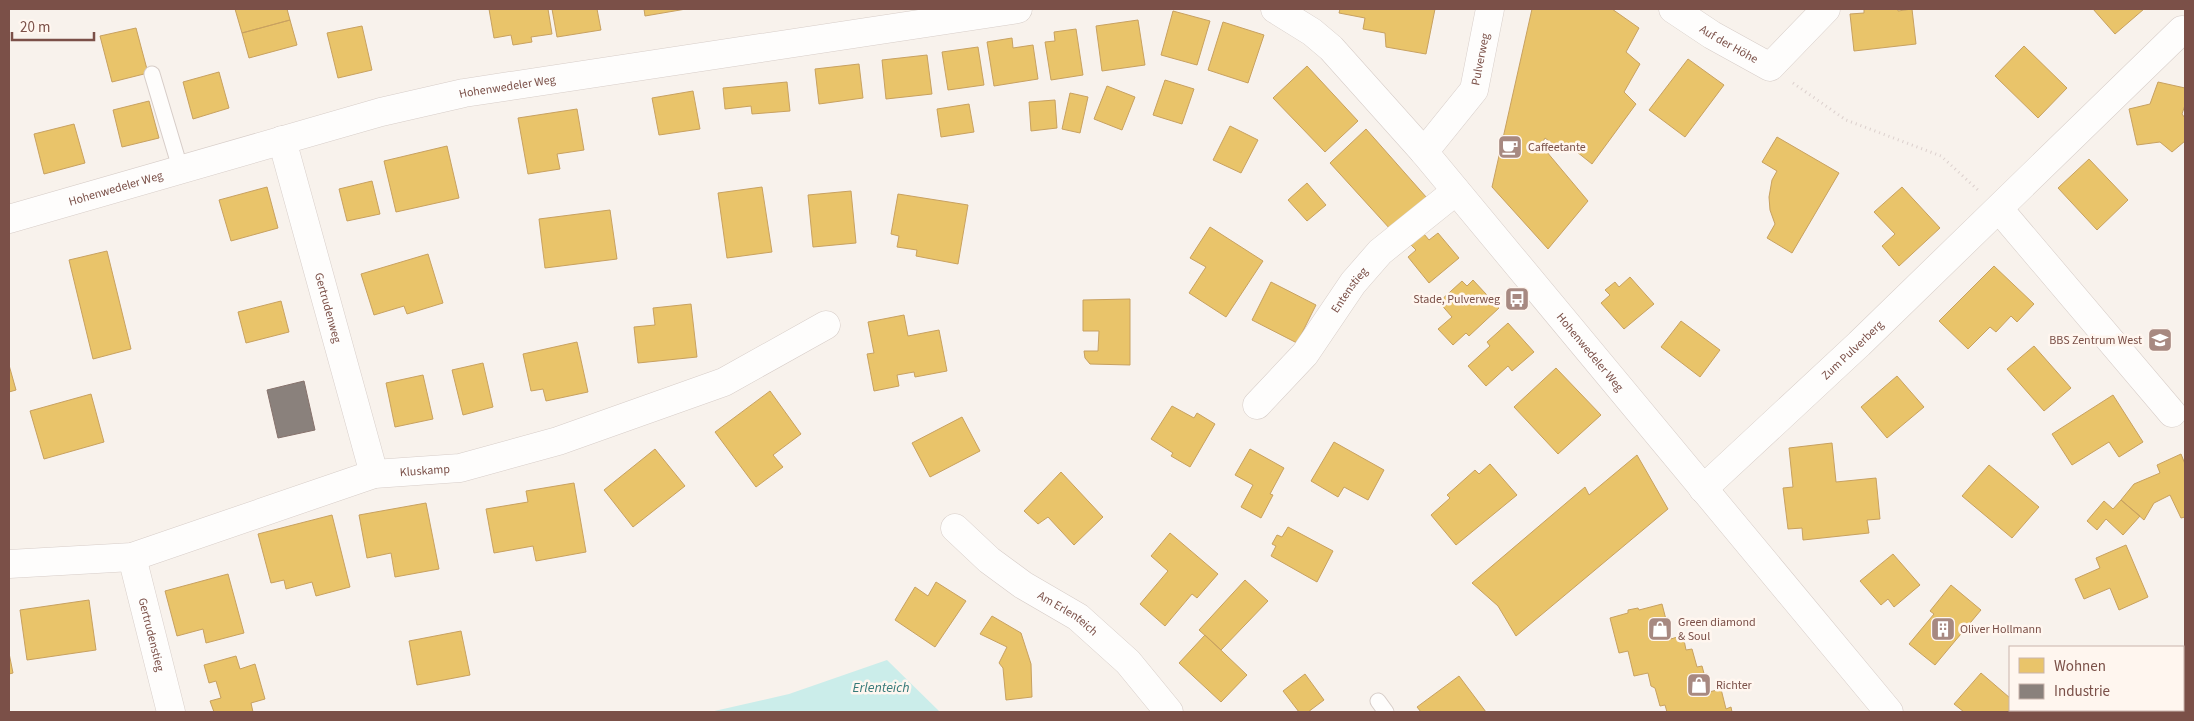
<svg xmlns="http://www.w3.org/2000/svg" width="2194" height="721" viewBox="0 0 2194 721" font-family="'Source Sans 3',sans-serif">
	<style>
		.water { fill: #cbedea }
		.homes { fill: #e9c46a; stroke: #c8a160 }
		.industry { fill: #8a817c; stroke: #86726c }
		.lines { fill: none; stroke-linecap: round; stroke-linejoin: round }
		.service-casing { stroke: #d7cdc8; stroke-width: 17 }
		.minor-casing { stroke: #d7cdc8; stroke-width: 29 }
		.tertiary-casing { stroke: #d7cdc8; stroke-width: 29 }
		.path { stroke: #dcd0cd; stroke-width: 3; stroke-dasharray: 1 4; stroke-linecap: butt }
		.service { stroke: #fefdfc; stroke-width: 15 }
		.minor { stroke: #fefdfc; stroke-width: 28 }
		.tertiary { stroke: #fefdfc; stroke-width: 28 }
		.labels { text-anchor: middle; dominant-baseline: central; stroke-width: 5; stroke-linejoin: round; paint-order: stroke }
		.street-label { font-size: 12px; fill: #7b5048; stroke: #fff6ef }
		.poi-label { font-size: 12px; fill: #7b5048; stroke: #fff6ef; text-anchor: start }
		.water-label { font-size: 14px; font-style: italic; fill: #377a79; stroke: #fff6ef }
	</style>
	<rect width="100%" height="100%" fill="#f8f2ec"/>
	<path class="water" d="M887 660 940 712H710L789 694Z"/>
	<path class="homes" d="M235 9H287L290 20 242 33Z
		M489 9H548L552 34 531 37 532 42 513 45 511 35 494 38Z
		M552 9H597L601 30 557 37Z
		M644 9H686L645 16Z
		M1340 9H1435L1426 54 1386 47 1385 33 1363 29 1365 18 1339 13Z
		M1532 9H1612L1639 28 1626 52 1640 64 1624 92 1636 104 1592 164 1572 148 1564 152 1545 138 1541 145 1588 201 1548 249 1492 187Z
		M1864 9H1898V11L1912 9 1916 44 1854 51 1850 14 1864 13Z
		M2093 9H2144L2115 34Z
		M1173 11 1210 21 1197 65 1161 55Z
		M290 20 297 45 249 58 242 33Z
		M1138 20 1145 65 1102 71 1096 26Z
		M1223 22 1264 35 1248 83 1208 70Z
		M362 26 372 70 338 78 327 33Z
		M136 28 148 73 112 82 100 36Z
		M1076 29 1083 75 1051 80 1045 42 1055 41 1054 32Z
		M1012 38 1013 48 1033 45 1038 79 994 86 987 42Z
		M2024 46 2067 88 2038 118 1995 76Z
		M978 47 984 85 948 90 942 52Z
		M927 55 932 94 886 99 882 60Z
		M1688 59 1724 85 1685 137 1649 110Z
		M859 64 863 98 819 104 815 69Z
		M1307 66 1358 121 1325 152 1273 98Z
		M219 72 229 108 193 119 183 82Z
		M1165 80 1194 89 1182 124 1153 115Z
		M787 82 790 111 752 114 751 106 725 109 723 88Z
		M2158 82 2185 88V105L2182 114 2185 118V141L2172 152 2160 142 2137 145 2129 109 2150 104Z
		M1107 86 1135 97 1122 130 1094 119Z
		M693 91 700 129 659 135 652 98Z
		M1070 93 1088 97 1080 133 1062 129Z
		M1055 100 1057 128 1031 131 1029 102Z
		M149 101 159 138 122 147 113 110Z
		M969 104 974 132 941 137 937 109Z
		M577 109 584 150 557 154 560 169 528 174 518 118Z
		M74 124 85 163 44 174 34 134Z
		M1230 126 1258 140 1241 173 1213 160Z
		M1366 129 1427 198 1391 230 1330 163Z
		M1777 137 1839 173 1792 253 1767 238 1775 224 1770 210 1769 197 1772 180 1777 171 1762 162Z
		M447 146 459 198 396 212 384 161Z
		M2089 159 2128 200 2097 230 2058 188Z
		M372 181 380 214 347 221 339 189Z
		M1307 183 1326 205 1307 221 1288 200Z
		M267 187 278 228 231 241 219 200Z
		M762 187 772 252 727 258 718 193Z
		M1902 187 1940 228 1899 266 1882 246 1895 234 1874 212Z
		M851 191 856 243 813 247 808 195Z
		M898 194 968 205 958 264 916 256 917 250 897 247 899 236 891 234Z
		M610 210 617 259 545 268 539 219Z
		M1210 227 1263 261 1226 317 1189 293 1206 267 1190 258Z
		M1438 233 1459 258 1429 283 1408 257 1416 250 1411 245 1424 234 1429 240Z
		M107 251 131 349 93 359 69 260Z
		M428 254 443 303 407 314 404 306 374 315 361 274Z
		M1994 266 2034 304 2017 322 2011 316 1996 332 1990 327 1968 349 1939 321Z
		M1630 277 1654 304 1624 329 1601 303 1610 295 1605 290 1615 282 1619 287Z
		M1473 280 1499 308 1469 336 1466 333 1453 345 1438 329 1452 317 1439 302 1462 281 1467 286Z
		M1271 282 1316 305 1297 343 1252 320Z
		M1130 299V365L1090 364 1085 358 1084 351H1098L1099 331H1083V300Z
		M281 301 289 332 246 343 238 312Z
		M691 304 697 357 638 363 634 327 655 325 653 308Z
		M904 315 908 336 939 330 947 371 915 377 914 372 897 375 899 386 874 391 867 354 874 353 868 322Z
		M1681 321 1720 350 1700 377 1661 347Z
		M1508 323 1534 352 1512 371 1508 366 1486 386 1468 366 1490 346 1487 342Z
		M577 342 588 392 546 401 543 389 531 391 523 354Z
		M2034 346 2071 388 2044 411 2007 369Z
		M483 363 493 407 463 415 452 370Z
		M9 365 16 390 9 392Z
		M1556 368 1601 415 1558 454 1514 407Z
		M423 375 433 419 395 427 386 383Z
		M1897 376 1924 407 1887 438 1861 407Z
		M770 391 801 434 773 455 783 467 756 487 715 432Z
		M91 394 104 442 44 459 30 411Z
		M2113 395 2143 442 2119 457 2109 442 2072 465 2052 434Z
		M1172 406 1194 418 1197 413 1215 424 1190 467 1171 456 1173 453 1151 439Z
		M962 417 980 451 930 477 912 443Z
		M1334 442 1384 470 1368 500 1344 487 1338 497 1311 481Z
		M1832 443 1836 482 1876 478 1880 519 1867 520 1869 533 1803 540 1802 528 1788 529 1783 488 1793 487 1789 448Z
		M655 449 685 486 633 527 604 490Z
		M1250 449 1284 468 1270 494 1273 495 1261 518 1241 507 1253 485 1235 475Z
		M2181 454 2185 464V517L2181 518 2170 495 2154 503 2144 520 2121 500 2134 484 2160 473 2157 465Z
		M1637 455 1668 509 1516 636 1498 606 1472 583 1585 487 1589 495Z
		M1490 464 1517 495 1456 545 1431 515 1450 498 1447 495 1475 470 1479 474Z
		M1989 465 2039 507 2012 538 1962 496Z
		M1061 472 1103 517 1074 545 1048 517 1038 524 1024 511Z
		M574 483 586 552 536 561 533 546 494 553 486 509 528 502 526 491Z
		M2121 500 2140 516 2123 535 2106 519 2097 530 2087 521 2104 501 2113 509Z
		M426 503 439 569 395 577 391 553 367 558 359 515Z
		M332 515 350 587 316 596 312 582 286 589 284 580 271 583 258 534Z
		M1288 527 1333 551 1317 582 1271 556 1276 546 1272 544 1277 535 1282 537Z
		M1170 533 1218 574 1197 598 1192 594 1165 626 1140 604 1168 571 1151 556Z
		M2126 545 2148 597 2119 610 2110 588 2084 599 2075 579 2100 568 2096 558Z
		M1893 554 1920 585 1894 607 1888 599 1881 605 1860 581Z
		M228 574 244 633 206 643 203 629 177 636 165 591Z
		M1245 580 1268 601 1221 650 1199 630Z
		M936 582 966 601 935 647 895 620 915 587 928 596Z
		M1951 585 1981 610 1935 665 1909 644 1934 614 1930 611Z
		M89 600 96 650 27 660 20 610Z
		M1662 604 1671 639 1683 635 1686 650 1692 649 1697 667 1702 666 1709 692 1721 689 1726 709 1731 707 1732 712H1667L1665 705 1660 706 1655 688 1651 686 1648 673 1634 676 1628 651 1619 653 1610 618 1628 613V610L1638 608 1639 610Z
		M992 616 1021 633 1031 664 1032 697 1006 700 1003 668 999 663 1007 647 980 634Z
		M461 631 470 675 417 685 409 641Z
		M1205 635 1247 675 1221 702 1179 663Z
		M9 653 13 673 9 674Z
		M236 656 240 669 255 664 265 699 251 703 253 712H214L210 701 221 698 216 681 209 683 204 665Z
		M1981 673 2010 698V710H2024L2027 712H1964L1954 704Z
		M1305 674 1324 700 1308 712H1299L1283 691Z
		M1459 676 1486 712H1421L1417 707Z"/>
	<path class="industry" d="M304 381 315 430 278 438 267 390Z"/>
	<g class="lines">
		<defs>
			<path id="service" d="M152 74 181 171
				M1378 701 1386 712"/>
			<g id="minor">
				<path id="s1" d="M1673 9 1712 35 1770 67 1826 9"/>
				<path id="s2" d="M282 140 374 474"/>
				<path id="s3" d="M1424 152 1474 90 1490 9"/>
				<path d="M1999 209 2172 413"/>
				<path id="s4" d="M1257 405 1305 354 1353 283 1380 252 1456 191"/>
				<path id="s5" d="M1703 489 1859 344 2182 30"/>
				<path id="s6" d="M955 528 989 560 1023 585 1078 617 1128 662 1169 712"/>
				<path id="s7" d="M132 557 171 712"/>
				<path id="s8" d="M9 564 132 557 374 474 460 468 558 441 724 382 826 325"/>
			</g>
			<g id="tertiary">
				<path id="s9" d="M1275 9 1312 32 1331 48 1424 152 1889 712"/>
				<path id="s10" d="M9 219 381 112 464 93 1018 9"/>
			</g>
		</defs>
		<use href="#service" class="service-casing"/>
		<use href="#minor" class="minor-casing"/>
		<use href="#tertiary" class="tertiary-casing"/>
		<path class="path" d="M1793 83 1846 120 1941 156 1978 190"/>
		<use href="#service" class="service"/>
		<use href="#minor" class="minor"/>
		<use href="#tertiary" class="tertiary"/>
	</g>
	<defs>
		<symbol id="cafe-square" viewBox="-11 -11 22 22"><rect x="-9" y="-9" width="18" height="18" rx="4" fill="#a78981" stroke="#fff6ef"/><path d="M-5.5-4.5H6V0H3Q3 3.5 0 3.5H-2.5Q-5.5 3.5-5.5 0ZM3-3.2v2h1.7v-2ZM-6 4.5H4V6H-6Z" fill="#fff"/></symbol>
		<symbol id="bus-square" viewBox="-11 -11 22 22"><rect x="-9" y="-9" width="18" height="18" rx="4" fill="#a78981" stroke="#fff6ef"/><path d="M-5-6H5V4H4V6H2V4H-2V6H-4V4H-5ZM-3.5-4V0h7V-4ZM-3.5 1.2v1.5H-2V1.2ZM2 1.2v1.5H3.5V1.2Z" fill="#fff"/></symbol>
		<symbol id="school-square" viewBox="-11 -11 22 22"><rect x="-9" y="-9" width="18" height="18" rx="4" fill="#a78981" stroke="#fff6ef"/><path d="M0-5L7-2L0 1L-7-2ZM-4 1L0 2.5L4 1V4Q0 6-4 4Z" fill="#fff"/></symbol>
		<symbol id="shop-square" viewBox="-11 -11 22 22"><rect x="-9" y="-9" width="18" height="18" rx="4" fill="#a78981" stroke="#fff6ef"/><path d="M-5-2.5h2.3a2.7 3.5 0 0 1 5.4 0H5L5.5 6h-11ZM-1.5-2.5h3a1.5 2.3 0 0 0-3 0Z" fill="#fff"/></symbol>
		<symbol id="building-square" viewBox="-11 -11 22 22"><rect x="-9" y="-9" width="18" height="18" rx="4" fill="#a78981" stroke="#fff6ef"/><path d="M-4-6H4V6H1V3H-1V6H-4ZM-2.5-4.3h1.7v1.8h-1.7ZM.8-4.3h1.7v1.8H.8ZM-2.5-1h1.7V.8h-1.7ZM.8-1h1.7V.8H.8Z" fill="#fff"/></symbol>
	</defs>
	<g fill-rule="evenodd">
		<use href="#cafe-square" x="1496" y="133" width="28" height="28"/>
		<use href="#bus-square" x="1503" y="285" width="28" height="28"/>
		<use href="#school-square" x="2146" y="326" width="28" height="28"/>
		<use href="#shop-square" x="1646" y="615" width="28" height="28"/>
		<use href="#building-square" x="1929" y="615" width="28" height="28"/>
		<use href="#shop-square" x="1685" y="671" width="28" height="28"/>
	</g>
	<g class="labels">
		<g class="street-label">
			<text stroke="none"><textPath href="#s1" startOffset="66">Auf der Höhe</textPath></text>
			<text stroke="none"><textPath href="#s3" startOffset="111">Pulverweg</textPath></text>
			<text stroke="none"><textPath href="#s10" startOffset="516">Hohenwedeler Weg</textPath></text>
			<text stroke="none"><textPath href="#s10" startOffset="111">Hohenwedeler Weg</textPath></text>
			<text stroke="none"><textPath href="#s4" startOffset="148">Entenstieg</textPath></text>
			<text stroke="none"><textPath href="#s2" startOffset="174">Gertrudenweg</textPath></text>
			<text stroke="none"><textPath href="#s5" startOffset="204">Zum Pulverberg</textPath></text>
			<text stroke="none"><textPath href="#s9" startOffset="468">Hohenwedeler Weg</textPath></text>
			<text stroke="none"><textPath href="#s8" startOffset="430">Kluskamp</textPath></text>
			<text stroke="none"><textPath href="#s6" startOffset="142">Am Erlenteich</textPath></text>
			<text stroke="none"><textPath href="#s7" startOffset="80">Gertrudenstieg</textPath></text>
		</g>
		<g class="poi-label">
			<text x="1528" y="147">Caffeetante</text>
			<text x="1500" y="299" text-anchor="end">Stade, Pulverweg</text>
			<text x="2142" y="340" text-anchor="end">BBS Zentrum West</text>
			<text x="1678" y="622">Green diamond<tspan x="1678" dy="14">&amp; Soul</tspan></text>
			<text x="1960" y="629">Oliver Hollmann</text>
			<text x="1716" y="685">Richter</text>
		</g>
		<g class="water-label">
			<text x="881" y="688">Erlenteich</text>
		</g>
	</g>
	<rect width="2194" height="721" fill="none" stroke="#7b5048" stroke-width="20"/>
	<rect x="2009" y="646" width="175" height="65" fill="#fff6ef" stroke="#cab4ac"/>
	<rect x="2019" y="658" width="25" height="15" fill="#e9c46a" stroke="#cab4ac"/>
	<text x="2054" y="671" font-size="15" fill="#7b5048">Wohnen</text>
	<rect x="2019" y="684" width="25" height="15" fill="#8a817c" stroke="#cab4ac"/>
	<text x="2054" y="696" font-size="15" fill="#7b5048">Industrie</text>
	<path d="M12 32v8h82v-8" fill="none" stroke="#7b5048" stroke-width="2.5"/>
	<text x="20" y="32" font-size="15" fill="#7b5048" stroke="#fff6ef" stroke-width="4" paint-order="stroke">20 m</text>
</svg>
